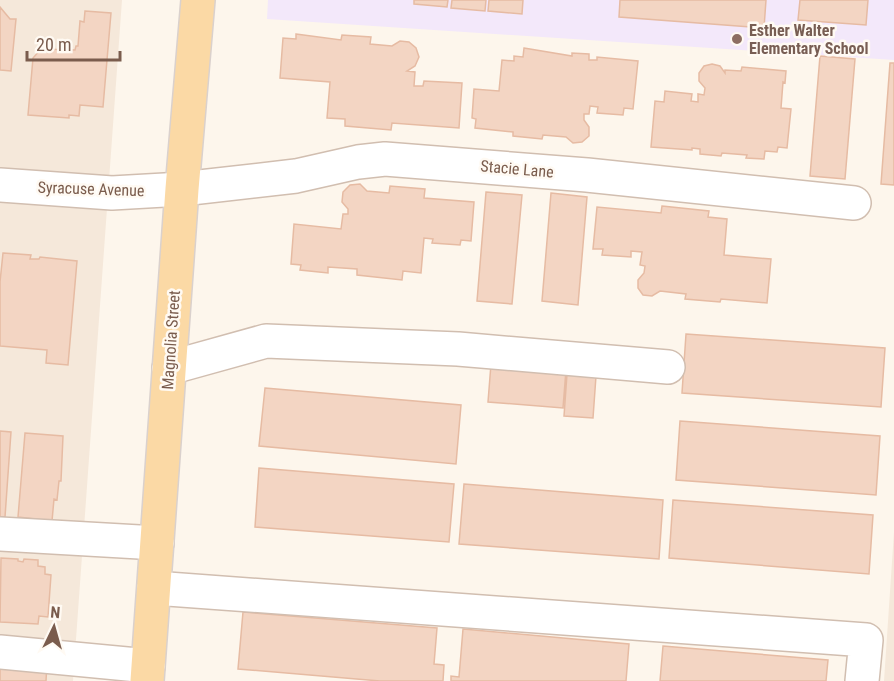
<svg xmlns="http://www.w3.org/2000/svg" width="894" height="681" viewBox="0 0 894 681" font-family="'Roboto Condensed',sans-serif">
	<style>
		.residential { fill: #f5e8da }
		.education { fill: #f3e8fa }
		.building { fill: #f3d5c3; stroke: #e6bba3; stroke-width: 1.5 }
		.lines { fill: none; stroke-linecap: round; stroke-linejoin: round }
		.minor-casing { stroke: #d1beb0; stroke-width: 36 }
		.major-casing { stroke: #dad1cd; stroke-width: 36 }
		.minor { stroke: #fff; stroke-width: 33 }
		.major { stroke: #fbd9a5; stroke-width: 33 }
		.education-dot { fill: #8d6e63; stroke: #fffaf3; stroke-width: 2 }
		.labels { text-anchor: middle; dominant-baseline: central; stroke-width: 5; stroke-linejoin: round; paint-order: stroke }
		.education-label { font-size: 16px; font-weight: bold; fill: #785e54; stroke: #fffaf3; text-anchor: start }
		.street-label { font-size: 16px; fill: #7a5c4d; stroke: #fffaf3 }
	</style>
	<rect width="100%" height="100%" fill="#fdf6ec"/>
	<path class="residential" d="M0 0H122L73 681H0Z
		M894 532V681H884Z"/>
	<path class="education" d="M268 0H894V60L267 19Z"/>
	<path class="building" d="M414 0H448L447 7 414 4Z
		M452 0H486L485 11 451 8Z
		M489 0H523L522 14 488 11Z
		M620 0H766L764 28 619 17Z
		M800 0H868L866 25 798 20Z
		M0 7 10 19H16L11 71 0 70Z
		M85 11 111 13 103 107 80 105 79 116 69 115V118L28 115 33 58 41 49 75 50 76 46H78L80 21 84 22Z
		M296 34 341 40 342 35 371 37 370 44 392 46 400 41 409 42 416 48 419 57 415 66 407 71 415 72 414 86H423L424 81 462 83 459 128 392 123 391 130 345 126V119L327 118 330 82 280 78 283 38 296 39Z
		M524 48 572 56V53L589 54V60H597V57L638 61 633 109 624 108 623 115 597 113 598 107 590 106 589 114H584V120L589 127V136L582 142 573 143 566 137 543 135 542 139 513 136V132L475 128 476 119 472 118 474 89 499 91 502 60 514 61V56L523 57Z
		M820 56 855 59 845 179 810 176Z
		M890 63H894V185L881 184Z
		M712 64 720 66 725 73V70L741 71 742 67 786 71 785 83 783 82 781 108 791 109 787 148 778 147 777 152 765 151 764 159 746 158 747 155 722 153 721 156 700 154V149L692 148V150L651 147 655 101 664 102 665 91 692 94 691 101 698 102V94L704 95 705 88 699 81V73L704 66Z
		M360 184 367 191 389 193 390 186 425 189 424 198 474 202 471 241 461 240 460 245 432 243 433 239 424 238 421 273 403 271 402 280 357 275V269L328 267V273L300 270 301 265 291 264 294 224 341 229 343 214H348V209L342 202 343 192 350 185Z
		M486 192 522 195 512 304 477 301Z
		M551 193 587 197 578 305 542 301Z
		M662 206 709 211 708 217 727 219 724 255 771 259 767 303 721 299 720 302 685 299 686 294 660 291 652 296 643 295 638 288V280L644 273 645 266 640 265 642 252 631 251V257L602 255 603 249H593L597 207 661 213Z
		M3 253 31 255 30 259H39L40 257 77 261 68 365 46 363 47 350 0 346V282Z
		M686 334 885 348 881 407 682 393Z
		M491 364 566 370 563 408 488 402Z
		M567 374 596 376 593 418 564 416Z
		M265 388 461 405 456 464 259 446Z
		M680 421 880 436 876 495 676 480Z
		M0 431 11 432 5 517H0Z
		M25 433 63 436 61 481H59L57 500 54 499 52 521 18 517Z
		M259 468 454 484 449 542 255 527Z
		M464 484 663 500 659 559 459 544Z
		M673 500 873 515 869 574 669 558Z
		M1 558 18 559V561L23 562 24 559 38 560V566L45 567V574L51 575 48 617 39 616 38 624 0 622Z
		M243 612 437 628 434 664 444 665 443 681H380L238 669Z
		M463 629 629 644 626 681H451V676L459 677Z
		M663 646 828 660 826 681H660Z
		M0 660 47 663 46 681H0Z"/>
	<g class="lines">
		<defs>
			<path id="minor" d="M0 185 112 193 182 189 296 176 358 162 385 159 587 175 854 203
				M169 368 266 341 458 349 668 367
				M0 534 157 543
				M154 588 866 640 862 681
				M0 652 148 666"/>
			<path id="major" d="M147 681 182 189 198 0"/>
		</defs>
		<use href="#minor" class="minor-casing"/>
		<use href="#major" class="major-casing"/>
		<use href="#minor" class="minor"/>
		<use href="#major" class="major"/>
	</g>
	<circle class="education-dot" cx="737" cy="39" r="6"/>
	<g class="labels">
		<g class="education-label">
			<text x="749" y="30">Esther Walter<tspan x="749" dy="18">Elementary School</tspan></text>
		</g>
		<g class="street-label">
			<text transform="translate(517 169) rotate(5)">Stacie Lane</text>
			<text transform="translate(91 189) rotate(2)">Syracuse Avenue</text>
			<text transform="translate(171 340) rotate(-86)">Magnolia Street</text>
		</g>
	</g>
	<g transform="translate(54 627) rotate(5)" stroke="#fffaf3" stroke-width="4.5" paint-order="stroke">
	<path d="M0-4.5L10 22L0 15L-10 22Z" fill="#7a5c4d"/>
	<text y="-9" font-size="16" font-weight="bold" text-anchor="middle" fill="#7a5c4d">N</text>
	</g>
	<path d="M27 51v9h93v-9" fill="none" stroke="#7a5c4d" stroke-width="3"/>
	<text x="36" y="51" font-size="18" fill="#7a5c4d" stroke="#fffaf3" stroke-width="4.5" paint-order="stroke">20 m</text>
</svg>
